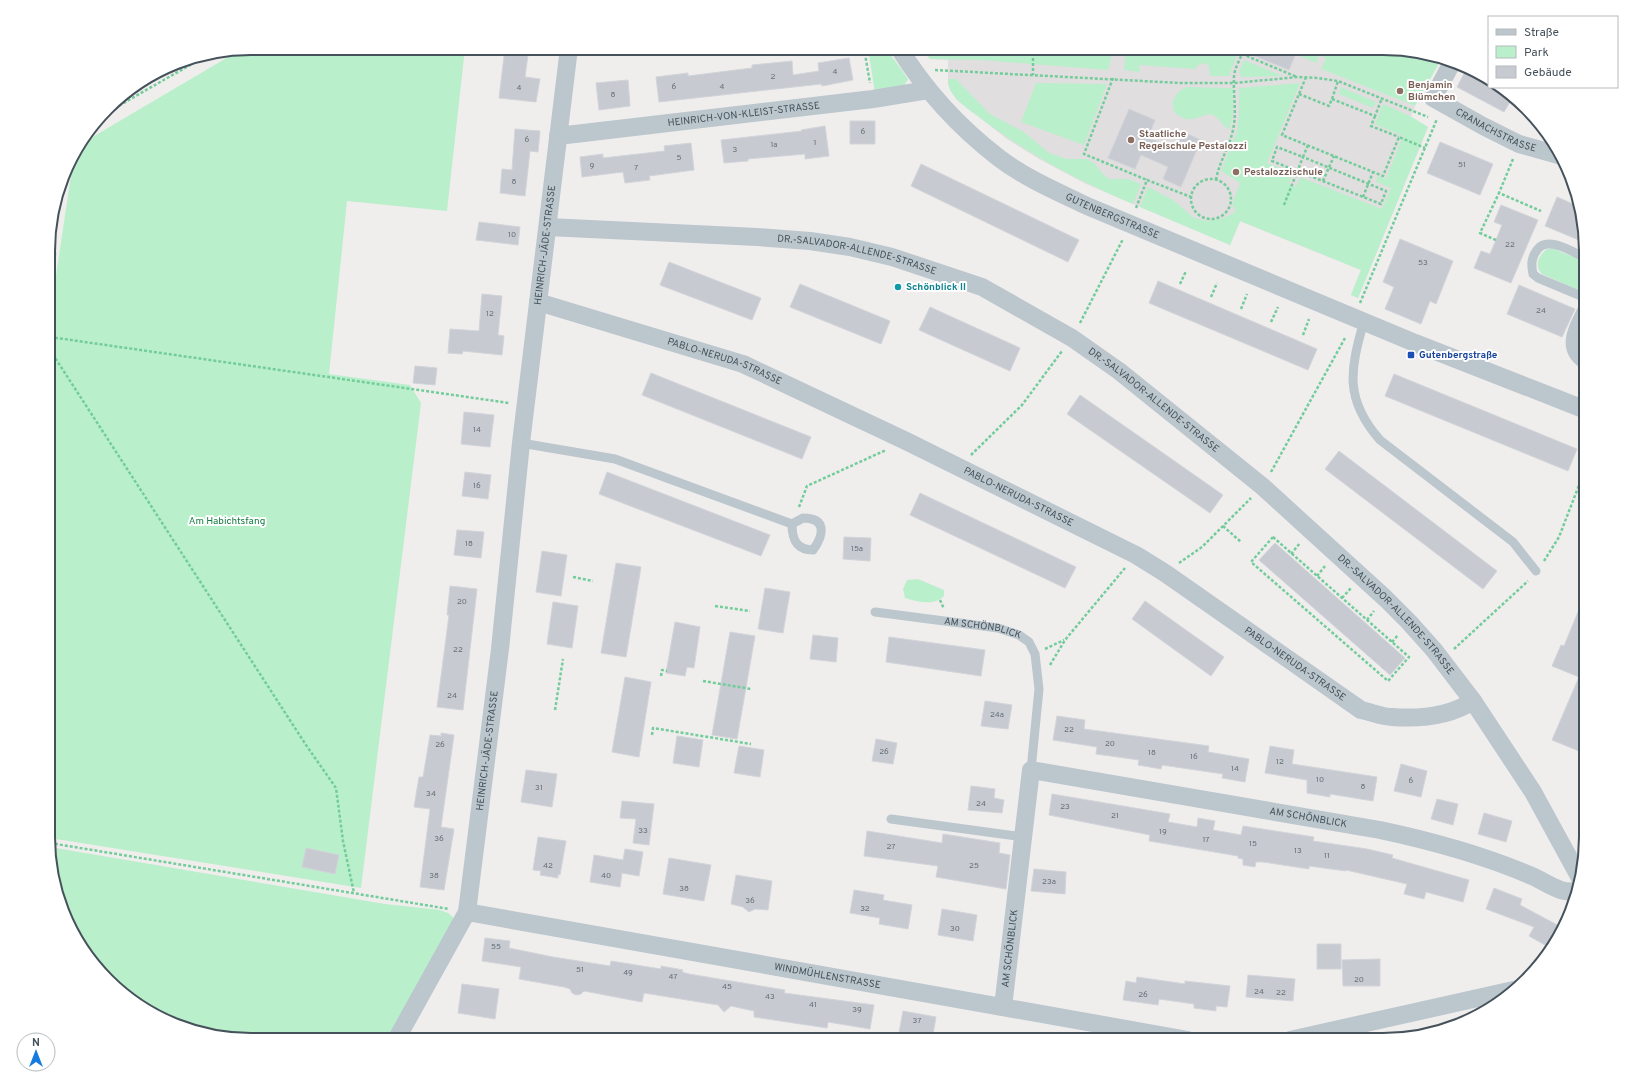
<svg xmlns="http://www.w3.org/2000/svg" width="1634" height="1088" viewBox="0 0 1634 1088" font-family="Overpass,sans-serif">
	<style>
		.education { fill: #e1dedf }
		.green { fill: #baefcb }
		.building { fill: #c7cad0; stroke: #d1d4d9 }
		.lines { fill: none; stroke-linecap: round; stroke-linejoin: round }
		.path { stroke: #72cd9b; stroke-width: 2.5; stroke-dasharray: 3 2; stroke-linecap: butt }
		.lane { stroke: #bbc6cd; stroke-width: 9 }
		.street { stroke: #bbc6cd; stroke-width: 18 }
		.education-dot { fill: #8d6e63; stroke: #fff; stroke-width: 1.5 }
		.culture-dot { fill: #0f9aa8; stroke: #fff; stroke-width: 1.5 }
		.transit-dot { fill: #1a4fb4; stroke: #fff; stroke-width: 1.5 }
		.labels { text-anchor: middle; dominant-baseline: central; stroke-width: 4; stroke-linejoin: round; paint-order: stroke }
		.number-label { font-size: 8px; fill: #667078 }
		.education-label { font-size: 10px; font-weight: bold; fill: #785e54; stroke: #fff; text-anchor: start }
		.street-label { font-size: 10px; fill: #45525b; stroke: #fff }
		.culture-label { font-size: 10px; font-weight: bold; fill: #0d838f; stroke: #fff; text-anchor: start }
		.transit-label { font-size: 10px; font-weight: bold; fill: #164399; stroke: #fff; text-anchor: start }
		.park-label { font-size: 10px; fill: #157d43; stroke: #fff }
		.rim { fill: none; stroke: #45525b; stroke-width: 2 }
	</style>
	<rect width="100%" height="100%" fill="#f0eded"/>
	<path class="education" d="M922 48H1330L1322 69 1415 106 1411 117 1428 127 1358 298 1351 295 1361 270 1240 221 1230 245 1086 184 1039 159 1007 139 957 100 948 85V60L930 59Z"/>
	<path class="green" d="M251 48H465L447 211 347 201 329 374 410 385 421 403 361 888 50 838V316L74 155 84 142 240 50Z
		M868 48H886L908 79 904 86 875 93Z
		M922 48H1114L1108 70 981 60 930 59Z
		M1126 48H1220L1237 55 1229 76H1210L1209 66 1205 63 1198 65 1195 69 1139 65 1140 72 1124 70Z
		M1298 48H1384L1442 58 1415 106 1321 69 1326 58 1319 55 1316 63 1295 54Z
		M1244 60 1283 76 1242 77 1239 72Z
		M948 79H956L990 114 1024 132 1049 153 1067 159H1087L1094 163 1103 174 1109 179H1128L1141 184 1133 204C1078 181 1027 154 979 117 967 108 947 96 948 79Z
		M1036 83 1107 84 1084 145 1021 122Z
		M1300 83 1267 163 1293 173 1289 184 1296 187 1300 177 1382 209 1391 188 1376 182 1378 176 1386 179 1403 136 1375 124 1383 104 1410 116 1428 127 1358 298 1351 295 1361 270 1240 221 1230 245 1140 207 1148 187 1173 200 1194 218 1208 221 1221 219 1234 213 1235 209 1232 204 1240 183 1221 171 1237 131 1239 113V88Z
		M1188 87 1233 88V113L1230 130C1222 126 1219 117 1211 114 1201 115 1193 122 1183 118 1165 112 1173 90 1188 87Z
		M1341 87 1376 102 1373 108 1339 94Z
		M1547 249H1554L1586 262 1585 293 1542 274C1534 266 1538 256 1547 249Z
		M918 579 944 590V596C935 606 917 602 905 598L903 589 907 580Z
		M50 847 385 904 440 910 448 913 453 917V925L387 1040H250L186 1029 138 1006 107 980 75 939 50 864Z"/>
	<path class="building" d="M505 48H529L525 77 540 79 536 102 499 98Z
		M1235 48H1298L1289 70Z
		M849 58 853 80 822 86 821 84 659 102 656 77 688 73V76L752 68V65L792 61 793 75 819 71 818 63Z
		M1467 68 1489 79V87H1502L1513 97 1504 112 1457 87Z
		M628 80 630 106 599 110 596 83Z
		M1129 109 1155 120 1148 138 1176 149 1183 132 1201 140 1181 187 1163 179 1168 167 1141 155 1135 169 1108 158Z
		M850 121H875V144H850Z
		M825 126 829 156 805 159V154L748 159V161L724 163 721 140 802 131 801 130Z
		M515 129 540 131 538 152 530 151 525 196 500 193 502 169 512 170Z
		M1440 142 1493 164 1480 195 1427 173Z
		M691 143 694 170 649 176 650 180 625 183 623 172 582 177 580 157 603 154V158L665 151 664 146Z
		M921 164 1079 240 1068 262 911 186Z
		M1557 197 1580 207 1586 243 1545 226Z
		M1501 205 1538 220 1511 283 1474 268 1481 251 1490 254 1496 240 1502 225 1494 222Z
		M479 222 520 227 518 245 476 240Z
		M1400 239 1453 261 1436 304 1430 301 1421 324 1385 309 1394 287 1383 282Z
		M669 262 761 298 752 320 660 285Z
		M1158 281 1317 349 1308 370 1149 303Z
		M800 284 890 321 881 344 790 307Z
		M1519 285 1575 309 1562 337 1507 314Z
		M482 294 502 296 498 335 504 336 502 355 463 351 462 354 448 353 450 329 479 331Z
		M930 307 1020 348 1010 371 919 330Z
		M415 366 437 368 435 385 413 383Z
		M651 373 811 437 802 459 642 395Z
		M1394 374 1577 449 1568 471 1385 396Z
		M1080 395 1223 495 1210 513 1067 414Z
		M464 412 494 415 490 447 461 444Z
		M1339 451 1497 571 1483 589 1325 469Z
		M465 472 491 475 488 499 462 496Z
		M607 472 770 535 761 556 599 494Z
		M920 493 1076 567 1065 588 910 515Z
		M457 530 484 532 481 558 454 555Z
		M844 537 871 538 870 561 843 559Z
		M1275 543 1405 658 1390 675 1259 560Z
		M542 551 567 555 561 596 536 592Z
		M616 563 641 567 626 657 601 653Z
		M450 586 477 589 463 710 437 707 449 615H447Z
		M765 588 790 592 783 633 758 629Z
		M1585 595H1586V754L1552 740 1579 677 1552 666 1561 645 1564 646Z
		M1145 601 1224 657 1211 676 1132 619Z
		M553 602 578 606 572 648 547 644Z
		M675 622 700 627 694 668 687 667 685 676 666 673Z
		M730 632 755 636 737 739 712 735Z
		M813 635 838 638 836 662 810 659Z
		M889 637 985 650 981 676 886 662Z
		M625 677 651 682 639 757 612 752Z
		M985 701 1012 705 1008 729 981 726Z
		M1057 716 1085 720 1084 729 1209 746 1208 752 1249 759 1245 782 1222 778 1223 774 1162 765 1161 769 1138 765 1139 760 1096 754 1097 747 1053 740Z
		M441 733 454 735 441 827 454 829 444 890 420 887 430 809 414 807 419 777H423L430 735 441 736Z
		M677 736 703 740 699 767 673 763Z
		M876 739 897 743 893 764 872 761Z
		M739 746 764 750 760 777 734 773Z
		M1270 746 1294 750 1292 764 1377 777 1373 801 1330 794V797L1307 793V780L1265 773Z
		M1401 764 1427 771 1421 797 1394 791Z
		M526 770 557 774 552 807 521 802Z
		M971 786 995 789 994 798 1004 800 1002 813 968 810Z
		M1052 794 1170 814 1168 822 1197 827 1198 818 1215 821 1213 830 1241 835 1243 826 1314 837 1313 841 1367 849 1393 855 1392 858 1469 880 1463 902 1426 892 1424 899 1404 894 1407 884 1346 870V871L1309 866V869L1263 862H1256L1255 867 1243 865V859L1238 858V856L1149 841 1150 835 1049 815Z
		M1437 799 1458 804 1453 825 1431 819Z
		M622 801 654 804 649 845 633 843 636 819 620 818Z
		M1484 813 1512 821 1506 842 1478 834Z
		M867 831 942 843 943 834 1000 843 999 853 1010 855 1006 889 936 877 938 866 864 856Z
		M538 837 566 841 560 875 558 874V878L540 875 541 871 533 870Z
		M306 848 339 855 335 874 302 867Z
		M625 849 643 852 639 876 622 873 620 887 590 882 594 855 623 860Z
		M669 858 711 865 704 901 663 894Z
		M1034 869 1066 872 1065 894 1031 891Z
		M736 875 772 881 768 910 755 909 749 912 743 907 731 904Z
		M1494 888 1522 899 1520 905 1563 928 1552 949 1529 936 1534 927 1486 909Z
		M854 890 884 895 883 900 912 905 908 929 879 924 880 918 850 913Z
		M942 909 977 915 973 941 938 935Z
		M485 938 510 941 509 948 553 957 610 966 611 961 661 969V966L683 970 682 972 689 974 785 990 784 993 874 1005 870 1029 828 1022 827 1028 754 1017V1011L731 1006 724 1012 718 1005 644 993 642 1002 584 991 581 994 576 995 572 993 570 989 564 987 519 979 521 967 482 961Z
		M1317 944H1341V969H1317Z
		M1380 959V986H1343L1342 960Z
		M1248 975 1295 979 1293 1001 1246 997Z
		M1137 977 1185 984V981L1230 986 1227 1007 1216 1006V1011L1194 1008V1004L1159 999 1158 1005 1123 1000 1126 981 1136 983Z
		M462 984 499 989 495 1019 458 1013Z
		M903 1011 936 1017 932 1040 898 1038Z"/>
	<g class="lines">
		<path class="path" d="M864 48 870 83
			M998 48 1006 52 1033 54V75
			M1242 54 1297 77
			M935 70 1180 83H1234L1298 77 1318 78 1338 81 1428 117
			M1306 77 1282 135 1383 176 1399 137 1425 148
			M1113 78 1084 154 1147 180
			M1299 94 1329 106 1332 99 1375 116 1382 98
			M1332 99 1338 81
			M106 113 204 57
			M1375 116 1371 126 1399 137
			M1513 159 1499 193 1541 211
			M1191 199a20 20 0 1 1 40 0a20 20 0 1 1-40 0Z
			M1216 180C1219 162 1229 148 1233 130 1237 112 1233 95 1234 77 1234 70 1239 61 1242 54L1227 48
			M1323 181 1334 156
			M1363 197 1373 172
			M1284 205 1303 157 1386 191 1381 204 1272 161 1277 147 1303 157 1308 145
			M1136 208 1147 180 1191 197
			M1496 240 1480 233 1499 193
			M1180 284 1186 271
			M50 295 55 255 54 209
			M1211 297 1217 283
			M1360 303 1437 119
			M1241 309 1247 294
			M1271 322 1278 307
			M1080 323 1123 239
			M1303 335 1309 319
			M50 337 509 403
			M50 350 306 745 336 788 343 841 354 893
			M971 455 1022 405 1062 351
			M1271 472 1345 338
			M799 507 807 486 886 450
			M1223 526 1241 542
			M1273 537 1409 657 1388 681 1251 562Z
			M1291 554 1300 543
			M1544 561 1559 537 1586 467
			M1179 563 1202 547 1251 498
			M1317 576 1325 566
			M573 577 593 581
			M1342 598 1351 588
			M940 600 944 609
			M715 606 750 611
			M1367 620 1374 611
			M1392 642 1398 635
			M1045 649 1064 640
			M1454 649 1528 581
			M1050 665 1065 640 1125 568
			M661 676 662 670 667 671
			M703 681 751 689
			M555 710 563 659
			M652 735 653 728 751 744
			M50 843 449 909"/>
		<g class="lane">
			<path d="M1586 258C1572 252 1547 235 1537 250 1531 258 1531 265 1533 274L1538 278 1586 298"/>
			<path d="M1364 321C1350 370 1344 399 1380 440L1513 542 1536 571"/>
			<path d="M521 443 615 459 792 524"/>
			<path d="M803 518C827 518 824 535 813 550 796 550 792 539 792 524Z"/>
			<path id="s1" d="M875 612 998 628 1019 635 1029 642 1035 654 1039 689 1031 770"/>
			<path d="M891 819 1023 837"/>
		</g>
		<g class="street">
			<path id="s2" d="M899 48C925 90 960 128 999 158 1025 178 1058 192 1087 206L1415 343 1586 410"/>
			<path id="s3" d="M1453 61 1433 98 1483 126 1519 144 1562 156"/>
			<path id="s4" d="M558 136 873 99 928 90"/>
			<path id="s5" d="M548 227 757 237 810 241 850 247 892 257 982 287 1072 338 1119 371 1262 486 1385 598 1409 622 1434 650 1473 701 1533 792 1580 878"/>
			<path id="s6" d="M538 302 743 364 906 441 1136 555 1165 573 1361 710C1371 712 1382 717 1392 717 1419 719 1450 716 1473 701"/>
			<path d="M1586 311C1578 328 1565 347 1586 361"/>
			<path id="s7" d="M467 912 1188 1040"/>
			<path id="s8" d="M1003 1007 1031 770 1380 830C1432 841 1483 855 1532 876 1546 882 1562 896 1578 890"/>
			<path id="s9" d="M396 1040 467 912 500 649 521 443 569 48"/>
			<path d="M1290 1040 1518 989"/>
		</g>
	</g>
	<g class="education-dot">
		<circle cx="1400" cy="91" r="4"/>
		<circle cx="1131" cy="140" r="4"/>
		<circle cx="1236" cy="172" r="4"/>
	</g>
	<circle class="culture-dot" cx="898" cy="287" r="4"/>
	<rect class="transit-dot" x="1407" y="351" width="8" height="8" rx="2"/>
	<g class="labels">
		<g class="number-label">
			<text x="835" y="72">4</text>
			<text x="773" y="77">2</text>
			<text x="674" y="87">6</text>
			<text x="722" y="87">4</text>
			<text x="519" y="88">4</text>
			<text x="613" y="95">8</text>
			<text x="863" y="132">6</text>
			<text x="527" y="140">6</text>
			<text x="815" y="143">1</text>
			<text x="774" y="145">1a</text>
			<text x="735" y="150">3</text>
			<text x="679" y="158">5</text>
			<text x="1462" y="165">51</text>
			<text x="592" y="166">9</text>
			<text x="636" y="168">7</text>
			<text x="514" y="182">8</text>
			<text x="512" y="235">10</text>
			<text x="1510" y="245">22</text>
			<text x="1423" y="263">53</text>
			<text x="1541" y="311">24</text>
			<text x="490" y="314">12</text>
			<text x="477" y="430">14</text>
			<text x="477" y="486">16</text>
			<text x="469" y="544">18</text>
			<text x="857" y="549">15a</text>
			<text x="462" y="602">20</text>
			<text x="458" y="650">22</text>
			<text x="452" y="696">24</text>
			<text x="997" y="715">24a</text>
			<text x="1069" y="730">22</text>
			<text x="1110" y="744">20</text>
			<text x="440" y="745">26</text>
			<text x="884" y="752">26</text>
			<text x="1152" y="753">18</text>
			<text x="1194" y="757">16</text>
			<text x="1280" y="762">12</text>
			<text x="1235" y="769">14</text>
			<text x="1320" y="780">10</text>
			<text x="1411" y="781">6</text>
			<text x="1363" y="787">8</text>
			<text x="539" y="788">31</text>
			<text x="431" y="794">34</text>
			<text x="981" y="804">24</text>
			<text x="1065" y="807">23</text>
			<text x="1115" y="816">21</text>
			<text x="643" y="831">33</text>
			<text x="1163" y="832">19</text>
			<text x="439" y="839">36</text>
			<text x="1206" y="840">17</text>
			<text x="1253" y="844">15</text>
			<text x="891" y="847">27</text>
			<text x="1298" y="851">13</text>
			<text x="1327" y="856">11</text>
			<text x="548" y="866">42</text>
			<text x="974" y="866">25</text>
			<text x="434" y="876">38</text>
			<text x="606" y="876">40</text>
			<text x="1049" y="882">23a</text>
			<text x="684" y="889">38</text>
			<text x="750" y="901">36</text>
			<text x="865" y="909">32</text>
			<text x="955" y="929">30</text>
			<text x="496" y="947">55</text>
			<text x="580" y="970">51</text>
			<text x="628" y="973">49</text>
			<text x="673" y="977">47</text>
			<text x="1359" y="980">20</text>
			<text x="727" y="987">45</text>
			<text x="1259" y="992">24</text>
			<text x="1281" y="993">22</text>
			<text x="1143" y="995">26</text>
			<text x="770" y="997">43</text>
			<text x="813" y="1005">41</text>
			<text x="857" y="1010">39</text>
			<text x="917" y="1021">37</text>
		</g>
		<g class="education-label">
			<text x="1408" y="85">Benjamin<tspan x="1408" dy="12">Blümchen</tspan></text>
			<text x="1139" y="134">Staatliche<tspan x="1139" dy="12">Regelschule Pestalozzi</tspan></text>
			<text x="1244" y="172">Pestalozzischule</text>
		</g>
		<g class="street-label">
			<text stroke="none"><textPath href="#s4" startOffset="187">HEINRICH-VON-KLEIST-STRASSE</textPath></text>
			<text stroke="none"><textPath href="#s3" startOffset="113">CRANACHSTRASSE</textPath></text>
			<text stroke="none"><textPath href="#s2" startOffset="277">GUTENBERGSTRASSE</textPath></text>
			<text stroke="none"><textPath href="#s9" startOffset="818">HEINRICH-JÄDE-STRASSE</textPath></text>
			<text stroke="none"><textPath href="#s5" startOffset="311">DR.-SALVADOR-ALLENDE-STRASSE</textPath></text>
			<text stroke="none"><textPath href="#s6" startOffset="196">PABLO-NERUDA-STRASSE</textPath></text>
			<text stroke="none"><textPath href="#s5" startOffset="647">DR.-SALVADOR-ALLENDE-STRASSE</textPath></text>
			<text stroke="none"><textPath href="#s6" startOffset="520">PABLO-NERUDA-STRASSE</textPath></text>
			<text stroke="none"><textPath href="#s5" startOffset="971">DR.-SALVADOR-ALLENDE-STRASSE</textPath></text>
			<text stroke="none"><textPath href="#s1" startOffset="109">AM SCHÖNBLICK</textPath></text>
			<text stroke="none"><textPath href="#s6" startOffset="844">PABLO-NERUDA-STRASSE</textPath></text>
			<text stroke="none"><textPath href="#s9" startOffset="309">HEINRICH-JÄDE-STRASSE</textPath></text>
			<text stroke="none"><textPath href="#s8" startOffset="520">AM SCHÖNBLICK</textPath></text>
			<text stroke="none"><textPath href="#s8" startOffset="59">AM SCHÖNBLICK</textPath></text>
			<text stroke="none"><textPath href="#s7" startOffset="366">WINDMÜHLENSTRASSE</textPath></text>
		</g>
		<g class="culture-label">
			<text x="906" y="287">Schönblick II</text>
		</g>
		<g class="transit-label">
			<text x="1419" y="355">Gutenbergstraße</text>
		</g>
		<g class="park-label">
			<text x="227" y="521">Am Habichtsfang</text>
		</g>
	</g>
	<path d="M0 0H1634V1088H0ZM251 55H1383A196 196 0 0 1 1579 251V837A196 196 0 0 1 1383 1033H251A196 196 0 0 1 55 837V251A196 196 0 0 1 251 55Z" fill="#fff" fill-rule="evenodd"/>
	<path class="rim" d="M251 55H1383A196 196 0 0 1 1579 251V837A196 196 0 0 1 1383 1033H251A196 196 0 0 1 55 837V251A196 196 0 0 1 251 55Z"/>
	<rect x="1488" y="16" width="130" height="72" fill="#ffffff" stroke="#b5babd"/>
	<rect x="1496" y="29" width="20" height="6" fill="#bbc6cd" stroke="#b5babd"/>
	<text x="1524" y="36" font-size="12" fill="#45525b">Straße</text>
	<rect x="1496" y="46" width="20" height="12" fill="#baefcb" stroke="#b5babd"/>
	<text x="1524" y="56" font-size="12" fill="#45525b">Park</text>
	<rect x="1496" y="66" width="20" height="12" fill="#c7cad0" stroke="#b5babd"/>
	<text x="1524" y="76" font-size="12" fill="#45525b">Gebäude</text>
	<g transform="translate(36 1052)"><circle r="19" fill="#ffffff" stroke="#b5babd"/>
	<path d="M0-3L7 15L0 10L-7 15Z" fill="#167be0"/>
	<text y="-6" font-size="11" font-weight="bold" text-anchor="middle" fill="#45525b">N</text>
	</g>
</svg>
